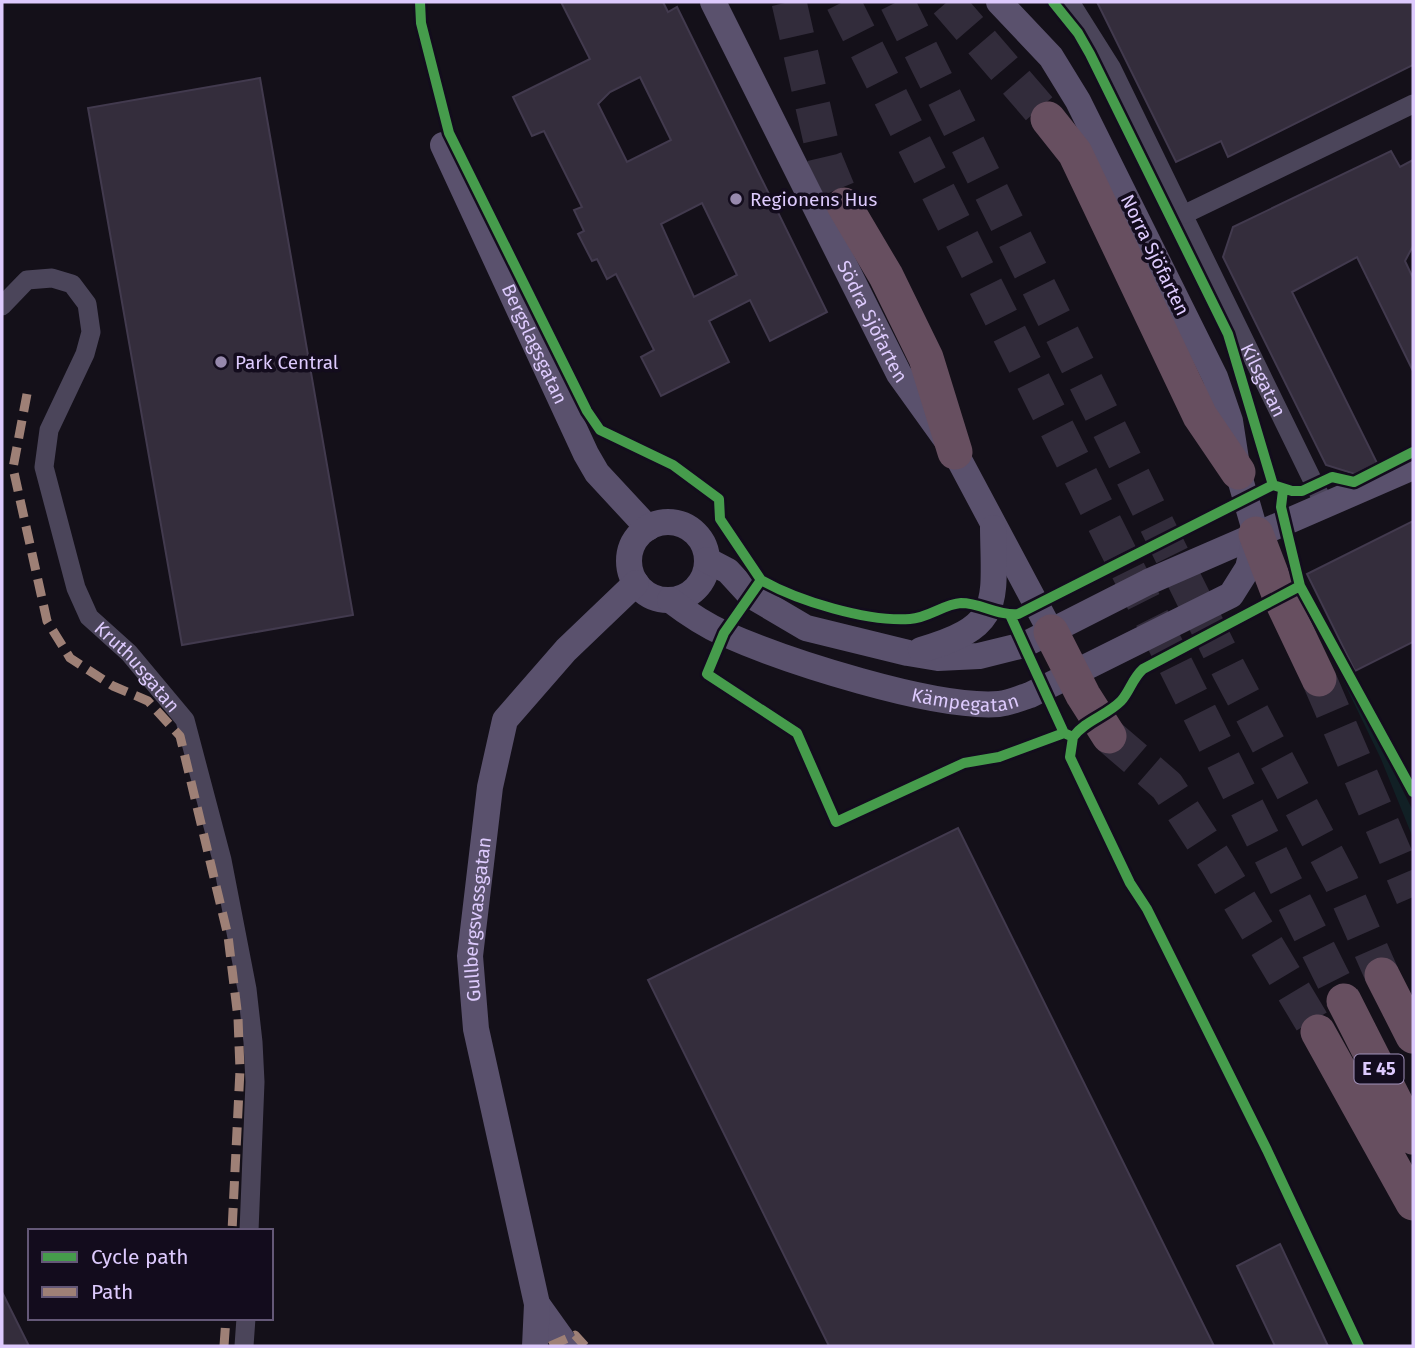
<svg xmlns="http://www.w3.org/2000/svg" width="1415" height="1348" viewBox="0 0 1415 1348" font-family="'Fira Sans',sans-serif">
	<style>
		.green { fill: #112025 }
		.building { fill: #342d3c; stroke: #423a4e; stroke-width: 2; fill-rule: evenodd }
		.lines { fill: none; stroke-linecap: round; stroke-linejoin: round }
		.highway-tunnel { stroke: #322c3b; stroke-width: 35; stroke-dasharray: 35 18; stroke-linecap: butt }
		.street { stroke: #4b455a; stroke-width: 19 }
		.secondary { stroke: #5a516d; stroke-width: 26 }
		.highway { stroke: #674f60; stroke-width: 35 }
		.quiet { stroke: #9e8076; stroke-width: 9; stroke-dasharray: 18 9; stroke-linecap: butt }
		.cycleway-casing { stroke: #130c1d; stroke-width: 15 }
		.cycleway { stroke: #469c4c; stroke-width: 10 }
		.poi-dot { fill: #9789ad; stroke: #130c1d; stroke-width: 2.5 }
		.labels { text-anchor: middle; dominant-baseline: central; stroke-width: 7; stroke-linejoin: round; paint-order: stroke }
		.shield { fill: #130c1d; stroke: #a091ba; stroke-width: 2 }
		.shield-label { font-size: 18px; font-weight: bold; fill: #ddcafd }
		.poi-label { font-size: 19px; fill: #ddcafd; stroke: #130c1d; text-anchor: start }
		.street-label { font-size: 19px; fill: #ddcafd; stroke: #130c1d }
	</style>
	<rect width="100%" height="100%" fill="#141019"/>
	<path class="green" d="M1338 670 1364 712 1413 811V838L1381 759Z"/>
	<path class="building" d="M561 2H663L668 12 677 7 827 312 770 341 750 300 709 321 729 362 661 396 641 357 654 350 616 274 607 279 597 259 592 261 578 234 584 231 574 210 582 207 544 131 532 136 513 97 590 59ZM640 77 671 140 627 162 598 104 610 92ZM702 203 737 275 694 297 661 224Z
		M1097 2H1413V65L1228 157 1221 141 1176 162Z
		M260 78 353 615 182 645 88 108Z
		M1391 151 1400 167 1413 160V246L1405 261 1413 278V371L1357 257 1292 292 1377 463 1355 474 1326 465 1223 257 1233 227Z
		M1413 521V642L1355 671 1307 574Z
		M958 828 1214 1346H829L648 980Z
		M1280 1244 1328 1346H1275L1237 1266Z
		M2 1292 29 1346H2Z"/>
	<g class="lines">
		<path class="highway-tunnel" d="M789 2 825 159 844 205
			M843 2 1344 1001
			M897 2 1229 670 1341 882 1382 975
			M947 2 1048 119
			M1319 679 1413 897
			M1109 736 1167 786 1217 863 1318 1032"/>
		<g class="street">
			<path id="s1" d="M1070 2 1111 67 1326 508"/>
			<path d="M1185 214 1413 104"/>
			<path id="s2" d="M2 306 27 280 52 278 72 284 87 304 91 332 85 354 49 430 44 467 76 588 89 617 129 653 185 720 222 860 247 989 253 1042 255 1082 249 1231"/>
			<path d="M244 1346 246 1318"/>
		</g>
		<g class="secondary">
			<path id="s3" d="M713 2 899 374 955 452 1051 632"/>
			<path id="s4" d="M443 145 586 454 597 473 648 528"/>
			<circle cx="668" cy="561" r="39"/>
			<path d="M707 560 728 571 750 595 806 628 908 653 938 658 979 656 1024 645 1148 582 1413 467"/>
			<path id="s5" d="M670 600C687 613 705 625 725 634 786 661 934 709 999 704 1010 703 1020 698 1030 695L1231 595 1248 568 1256 534 1238 472 1230 421 1215 377 1078 101 1051 57 999 2"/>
			<path d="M921 650C1003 626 994 605 993 528"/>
			<path d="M537 1304 567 1346"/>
			<path id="s6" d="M535 1346 537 1304 476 1029 470 956 490 787 505 720 566 650 636 583"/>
		</g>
		<path class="highway" d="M1048 119 1075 153 1200 416 1238 472
			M844 205 886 276 926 358 955 452
			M1256 534 1280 597 1319 679
			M1051 632 1083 695 1109 736
			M1382 975 1413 1036
			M1344 1001 1413 1137
			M1318 1032 1413 1203"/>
		<path class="quiet" d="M27 394 13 468 47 621 70 658 113 686 148 701 180 736 228 936 238 1018 240 1070 232 1231
			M224 1346 226 1318
			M550 1346 575 1335 585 1346"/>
		<defs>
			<path id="cycleway" d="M420 2 421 23 449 133 587 411 600 430 673 465 719 499 720 519 761 580
				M1053 2 1078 33 1090 54 1228 334 1273 485
				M1300 586 1413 792
				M1010 615 1064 733 1073 737C1086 720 1106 716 1121 701 1130 691 1132 679 1143 669L1300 586 1281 507 1283 490
				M1064 733 999 757 964 763 836 822 797 733 707 674 724 633 761 580C798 601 867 622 910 619 928 618 944 604 961 603 981 603 998 616 1018 614L1273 485 1292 491H1302L1332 477 1354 482 1413 452
				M1073 737 1070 757 1130 883 1147 909 1267 1150 1359 1346"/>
		</defs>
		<use href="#cycleway" class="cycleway-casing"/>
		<use href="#cycleway" class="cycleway"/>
	</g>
	<g class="poi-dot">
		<circle cx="736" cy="199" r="7"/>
		<circle cx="221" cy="362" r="7"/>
	</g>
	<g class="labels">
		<rect class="shield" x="1354.5" y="1054.5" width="49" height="29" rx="5"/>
		<g class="shield-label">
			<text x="1379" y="1069">E 45</text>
		</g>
		<g class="poi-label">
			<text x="750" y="199">Regionens Hus</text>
			<text x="235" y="362">Park Central</text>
		</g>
		<g class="street-label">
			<text transform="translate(1155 255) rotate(64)">Norra Sjöfarten</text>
			<text stroke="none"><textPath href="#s3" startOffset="357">Södra Sjöfarten</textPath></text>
			<text stroke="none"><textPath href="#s4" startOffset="219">Bergslagsgatan</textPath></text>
			<text stroke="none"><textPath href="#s1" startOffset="425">Kilsgatan</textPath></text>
			<text stroke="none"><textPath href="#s2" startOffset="506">Kruthusgatan</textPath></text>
			<text stroke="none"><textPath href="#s5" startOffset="315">Kämpegatan</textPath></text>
			<text stroke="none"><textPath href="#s6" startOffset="434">Gullbergsvassgatan</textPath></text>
		</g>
	</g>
	<rect width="1415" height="1348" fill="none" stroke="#ddcafd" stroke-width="7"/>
	<rect x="28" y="1229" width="245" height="91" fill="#130c1d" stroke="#645877" stroke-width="2"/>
	<rect x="42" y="1252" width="35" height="10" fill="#469c4c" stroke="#645877" stroke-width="2"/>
	<text x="91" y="1264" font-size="21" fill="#ddcafd">Cycle path</text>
	<rect x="42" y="1287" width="35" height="10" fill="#9e8076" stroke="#645877" stroke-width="2"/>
	<text x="91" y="1299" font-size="21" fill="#ddcafd">Path</text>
</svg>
